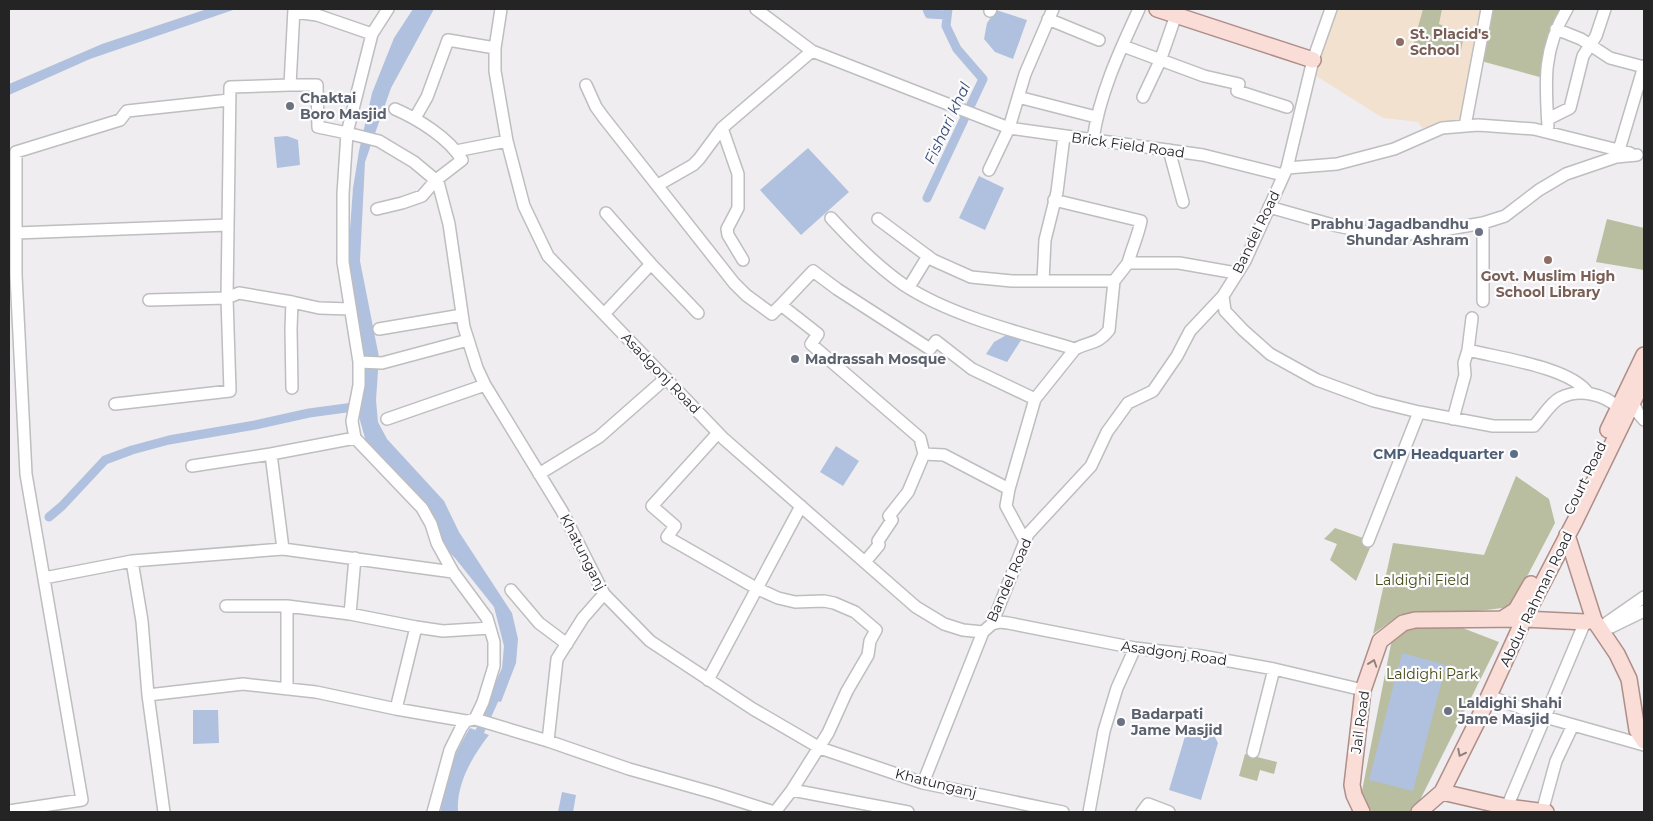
<svg xmlns="http://www.w3.org/2000/svg" width="1653" height="821" viewBox="0 0 1653 821" font-family="Montserrat,sans-serif">
	<style>
		.education { fill: #f3e1d0 }
		.green { fill: #b8be9f }
		.water { fill: #b0c1df }
		.lines { fill: none; stroke-linecap: round; stroke-linejoin: round }
		.canal { stroke: #b0c1df; stroke-width: 9 }
		.minor-casing { stroke: #bebdbf; stroke-width: 14 }
		.major-casing { stroke: #ae8e88; stroke-width: 18 }
		.minor { stroke: #fff; stroke-width: 11 }
		.major { stroke: #faddd7; stroke-width: 15 }
		.oneway { stroke: #90807e }
		.education-dot { fill: #8d6e63; stroke: #fcfbfd; stroke-width: 2 }
		.worship-dot { fill: #6b7280; stroke: #fcfbfd; stroke-width: 2 }
		.service-dot { fill: #5c6f8a; stroke: #fcfbfd; stroke-width: 2 }
		.labels { text-anchor: middle; dominant-baseline: central; stroke-width: 4.5; stroke-linejoin: round; paint-order: stroke }
		.education-label { font-size: 14px; font-weight: bold; fill: #785e54; stroke: #fcfbfd; text-anchor: start }
		.worship-label { font-size: 14px; font-weight: bold; fill: #5b616d; stroke: #fcfbfd; text-anchor: start }
		.street-label { font-size: 14px; fill: #252425; stroke: #fcfbfd }
		.service-label { font-size: 14px; font-weight: bold; fill: #4e5e75; stroke: #fcfbfd; text-anchor: end }
		.park-label { font-size: 14px; fill: #444b15; stroke: #fcfbfd }
		.water-label { font-size: 15px; font-style: italic; fill: #344b74; stroke: #fcfbfd }
	</style>
	<rect width="100%" height="100%" fill="#efedf0"/>
	<path class="education" d="M1338 9H1481L1460 121 1422 128 1418 122 1383 118 1313 74Z"/>
	<path class="green" d="M1423 9H1442L1439 24 1464 35 1460 56 1433 45 1425 54 1412 49Z
		M1492 9H1563L1543 78 1481 61Z
		M1607 219 1644 228V270L1596 262Z
		M1516 476 1549 499 1555 523 1511 607 1461 613 1401 614 1373 634 1393 543 1484 555Z
		M1335 528 1363 538 1364 545 1372 543 1356 581 1330 560 1337 544 1324 539Z
		M1447 622 1499 642 1414 812H1373L1360 801 1393 634Z
		M1245 754 1277 762 1274 774 1260 770 1257 781 1239 776Z"/>
	<path class="water" d="M207 9H236L90 59 9 95V84L102 44Z
		M413 9H434L391 88 365 162 360 261 379 357 376 400 378 422 387 439 444 501 459 532 512 613 518 639 516 663 501 702 488 699 502 668 504 646 494 607 455 558 442 545 431 517 368 449 356 406 361 397 347 272 353 188 359 151 372 93 394 38Z
		M996 10 1027 20 1013 59 995 52 984 39 987 23Z
		M287 136 298 140 300 165 277 168 274 137Z
		M808 148 849 192 801 235 760 190Z
		M979 176 1004 188 985 230 959 218Z
		M1010 333 1023 337 1007 362 986 354 994 342Z
		M836 446 859 461 843 486 820 472Z
		M1402 653 1446 665 1413 791 1369 780Z
		M193 710H218L219 743 193 744Z
		M470 728 489 735C472 757 456 784 458 812H441C440 786 456 750 470 728Z
		M1195 729 1212 731 1218 743 1201 800 1169 790 1186 733Z
		M562 792 576 795 573 812H558Z"/>
	<g class="lines">
		<path class="canal" d="M927 9 929 14 947 15
			M927 198 983 79 957 49 946 26 948 9
			M49 517 62 506 105 460 132 450 169 440 255 425 309 413 361 406
			M475 742 494 700"/>
		<defs>
			<path id="minor" d="M501 9 495 48V71L507 141 524 206 548 256 724 439 916 607 944 624 963 630 983 632
				M756 9 812 51 1009 128 1203 155 1283 175
				M990 11 991 9
				M294 12 317 15 372 34
				M1048 19 1099 40
				M1556 29 1581 39 1610 58 1644 67
				M1123 46 1204 76 1239 84 1237 91 1287 107
				M290 85H317L318 127 347 133 372 34 388 9
				M586 85 596 107 604 118 734 283 746 295 772 314 781 305 818 334 811 344 920 438 924 454 908 492 889 516 892 520 878 541 879 545 865 562
				M1018 97 1096 117
				M1143 97 1160 61 1176 15
				M415 118 427 97 448 40 495 48
				M1548 119 1570 108 1583 56 1596 36 1605 9
				M1465 126 1487 9
				M1548 126C1545 80 1543 49 1567 9
				M722 128 738 174V208L727 229 728 235 743 260
				M1093 140C1099 95 1120 50 1139 9
				M1169 150 1183 202
				M1619 150 1644 66
				M456 151 507 141
				M1287 168 1337 164 1394 149 1442 128 1478 125 1534 129 1630 153
				M989 170 1009 128 1025 74 1053 9
				M658 185 693 165 699 159 722 128 812 51
				M1054 200 1141 221C1138 236 1132 248 1128 263
				M1269 207 1333 225 1371 233 1420 234 1483 223 1505 216 1539 190 1566 174 1616 157 1637 155
				M377 209 402 203 422 196 436 180 462 160C449 138 418 119 395 109
				M606 213 651 264 698 313
				M831 218C852 241 878 267 904 285 951 316 1021 333 1075 349
				M878 219 933 260 971 277 1012 281H1114L1128 263H1179L1236 273
				M16 233 228 225
				M1043 281 1045 240 1057 192 1064 136
				M909 287 928 256
				M1223 296 1225 311 1243 330 1270 354 1317 380 1374 401 1419 412 1493 426H1534C1542 418 1550 403 1560 398 1579 388 1604 394 1619 408
				M149 300 227 298 239 293 292 302 291 329 292 388
				M1483 301V223
				M292 302 319 308 350 309
				M781 305 813 271 837 289 930 349 936 341 972 369 1035 399
				M604 314 651 264
				M379 329 462 315
				M1468 350 1472 318
				M359 362 382 363 468 340
				M1633 402 1638 413 1644 420
				M115 404 230 391 227 298 230 87 290 85 294 9
				M387 419 485 385
				M1453 419 1465 375 1464 363 1468 350C1499 358 1570 367 1588 393
				M718 433 652 506 675 526 667 537 756 588 778 598 795 602 824 601 834 603 855 612 876 630 870 641 868 655 847 691 828 733 792 790 775 812
				M271 454 355 438
				M924 454 944 455 1009 489 1035 399 1075 349C1090 341 1097 345 1109 330L1114 281
				M192 466 271 454 283 549
				M539 474 599 437 666 378
				M1009 489 1006 506 1025 541
				M1368 541 1419 412
				M132 561 142 621 148 695 164 812
				M44 578 132 561 283 549 453 572
				M511 590 539 623 567 644
				M226 606H287L350 614 416 627 396 709
				M287 606V689
				M350 614 355 558
				M1608 622 1644 597
				M992 624 1000 622 1008 623 1135 648 1202 656 1274 669 1363 690
				M416 627 443 631 490 628
				M1600 630 1608 622 1611 627 1644 611
				M708 680 801 506
				M148 695 243 684 316 692 396 709 466 721 475 719 548 741 629 769 714 793 774 812
				M1489 696 1545 717 1644 745
				M475 719 483 702 494 666V642L487 618 453 572 437 543 431 524 422 508 355 438 352 421 359 385V362L343 262V194L347 133 379 141 414 162 438 182 449 224 464 327 477 368 485 385 562 511 604 594 650 641 753 709 820 748 923 783 1063 812
				M548 741 557 659 583 618 604 594
				M1253 752 1274 669
				M923 783 983 632 992 624 1028 534 1091 466 1107 432 1128 403 1153 391 1177 356 1190 331 1223 296 1245 261 1287 168 1313 60 1331 9
				M792 790 908 812
				M1507 807 1585 622
				M9 811 82 800 26 474 16 275V152L120 120 127 111 229 100
				M433 812 450 750 461 728 466 721
				M1089 812 1104 731 1117 688 1135 648
				M1142 812 1148 804 1169 812
				M1542 812 1556 761 1573 725"/>
			<path id="major" d="M1157 9 1313 60
				M1608 430 1644 355
				M1567 535 1594 620 1617 654 1629 679 1637 730 1644 741
				M1502 619 1516 610 1531 584
				M1442 792 1507 807 1546 812
				M1362 812 1354 795 1352 785 1363 690 1380 641 1403 623 1415 620 1524 619 1585 622 1594 620
				M1419 812 1442 792 1478 720 1524 619 1575 521 1644 379"/>
		</defs>
		<use href="#minor" class="minor-casing"/>
		<use href="#major" class="major-casing"/>
		<use href="#minor" class="minor"/>
		<use href="#major" class="major"/>
	</g>
	<defs><path id="oneway-chevron" d="M-2-3.5L2.5 0L-2 3.5" fill="none" stroke-width="1.6" stroke-linecap="round" stroke-linejoin="round" transform="scale(1.25)"/></defs>
	<g class="oneway">
		<use href="#oneway-chevron" transform="translate(1373 663) rotate(-71)"/>
		<use href="#oneway-chevron" transform="translate(1461 753) rotate(117)"/>
	</g>
	<g class="education-dot">
		<circle cx="1400" cy="42" r="5"/>
		<circle cx="1548" cy="260" r="5"/>
	</g>
	<g class="worship-dot">
		<circle cx="290" cy="106" r="5"/>
		<circle cx="1479" cy="232" r="5"/>
		<circle cx="795" cy="359" r="5"/>
		<circle cx="1448" cy="711" r="5"/>
		<circle cx="1121" cy="722" r="5"/>
	</g>
	<circle class="service-dot" cx="1514" cy="454" r="5"/>
	<g class="labels">
		<g class="education-label">
			<text x="1410" y="34">St. Placid's<tspan x="1410" dy="16">School</tspan></text>
			<text x="1548" y="276" text-anchor="middle">Govt. Muslim High<tspan x="1548" dy="16">School Library</tspan></text>
		</g>
		<g class="worship-label">
			<text x="300" y="98">Chaktai<tspan x="300" dy="16">Boro Masjid</tspan></text>
			<text x="1469" y="224" text-anchor="end">Prabhu Jagadbandhu<tspan x="1469" dy="16">Shundar Ashram</tspan></text>
			<text x="805" y="359">Madrassah Mosque</text>
			<text x="1458" y="703">Laldighi Shahi<tspan x="1458" dy="16">Jame Masjid</tspan></text>
			<text x="1131" y="714">Badarpati<tspan x="1131" dy="16">Jame Masjid</tspan></text>
		</g>
		<g class="street-label">
			<text transform="translate(1128 145) rotate(8)">Brick Field Road</text>
			<text transform="translate(1256 232) rotate(-64)">Bandel Road</text>
			<text transform="translate(661 373) rotate(46)">Asadgonj Road</text>
			<text transform="translate(1585 478) rotate(-64)">Court Road</text>
			<text transform="translate(583 552) rotate(63)">Khatunganj</text>
			<text transform="translate(1009 580) rotate(-66)">Bandel Road</text>
			<text transform="translate(1536 599) rotate(-64)">Abdur Rahman Road</text>
			<text transform="translate(1174 653) rotate(8)">Asadgonj Road</text>
			<text transform="translate(1360 722) rotate(-82)">Jail Road</text>
			<text transform="translate(936 783) rotate(14)">Khatunganj</text>
		</g>
		<g class="service-label">
			<text x="1504" y="454">CMP Headquarter</text>
		</g>
		<g class="park-label">
			<text x="1422" y="580">Laldighi Field</text>
			<text x="1432" y="674">Laldighi Park</text>
		</g>
		<g class="water-label">
			<text transform="translate(947 123) rotate(-65)">Fishari khal</text>
		</g>
	</g>
	<rect width="1653" height="821" fill="none" stroke="#252425" stroke-width="20"/>
</svg>
